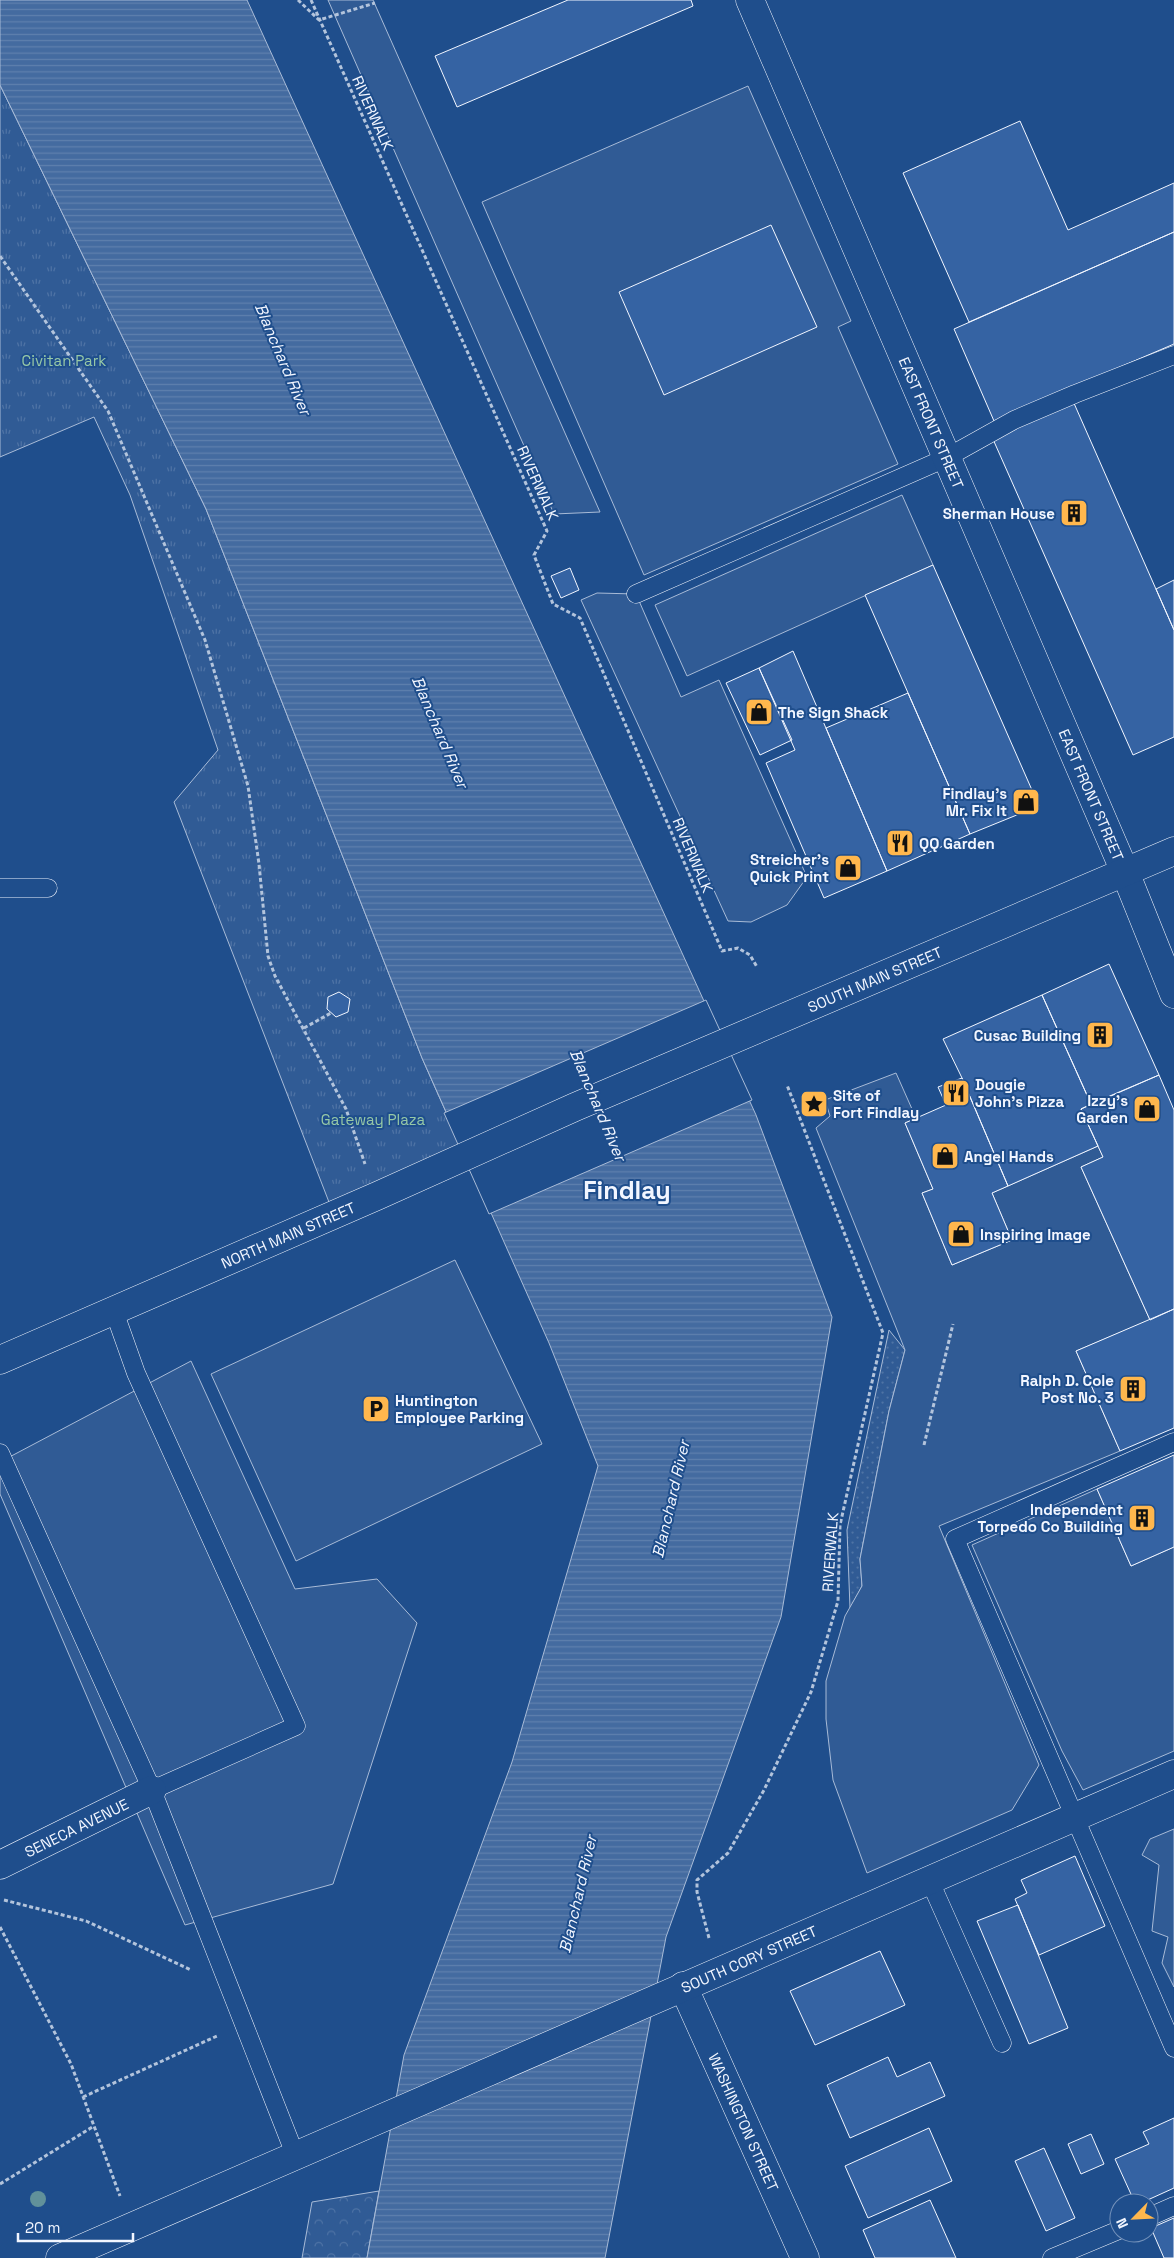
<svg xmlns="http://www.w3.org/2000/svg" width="1174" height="2258" viewBox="0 0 1174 2258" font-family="'Space Grotesk',sans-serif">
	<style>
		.grass { fill: url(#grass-dots); stroke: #a8bbd7 }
		.forest { fill: url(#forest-crowns); stroke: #a8bbd7 }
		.park { fill: url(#park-tufts); stroke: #a8bbd7 }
		.pitch { fill: #305b95; stroke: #a8bbd7 }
		.water { fill: url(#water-rules); stroke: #a8bbd7 }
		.pier { fill: #1f4e8c; stroke: #a8bbd7 }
		.building { fill: #3563a3; stroke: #f2f6ff }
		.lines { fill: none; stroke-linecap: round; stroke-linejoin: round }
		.lane-casing { stroke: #f2f6ff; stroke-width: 19 }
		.street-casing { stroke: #f2f6ff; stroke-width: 29 }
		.secondary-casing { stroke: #f2f6ff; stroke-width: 29 }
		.highway-casing { stroke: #f2f6ff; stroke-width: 29 }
		.path { stroke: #b3c4dc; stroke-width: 3; stroke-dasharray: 4 2.5; stroke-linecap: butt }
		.lane { stroke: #1f4e8c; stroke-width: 18 }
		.street { stroke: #1f4e8c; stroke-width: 28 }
		.secondary { stroke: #1f4e8c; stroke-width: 28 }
		.highway { stroke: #1f4e8c; stroke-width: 28 }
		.tree { fill: #61919a }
		.labels { text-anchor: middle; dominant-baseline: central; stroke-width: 4; stroke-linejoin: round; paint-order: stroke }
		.street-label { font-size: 15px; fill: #f2f6ff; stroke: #1f4e8c }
		.park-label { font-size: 15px; fill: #97c8a6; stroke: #1f4e8c }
		.poi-label { font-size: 15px; font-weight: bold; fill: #f2f6ff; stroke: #1f4e8c; text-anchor: end }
		.water-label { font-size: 16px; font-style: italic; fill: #f2f6ff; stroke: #1f4e8c }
		.town-label { font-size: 25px; font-weight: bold; fill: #f2f6ff; stroke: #1f4e8c }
	</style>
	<defs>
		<pattern id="grass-dots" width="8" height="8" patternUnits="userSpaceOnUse" patternTransform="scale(1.25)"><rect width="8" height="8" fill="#305b95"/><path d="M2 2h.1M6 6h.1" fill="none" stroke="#4e73a5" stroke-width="1.8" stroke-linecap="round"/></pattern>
		<pattern id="forest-crowns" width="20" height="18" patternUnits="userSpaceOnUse" patternTransform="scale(1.25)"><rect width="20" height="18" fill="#305b95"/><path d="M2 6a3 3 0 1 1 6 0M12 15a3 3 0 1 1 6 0" fill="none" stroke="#4e73a5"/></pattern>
		<pattern id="park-tufts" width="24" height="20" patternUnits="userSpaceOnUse" patternTransform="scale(1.25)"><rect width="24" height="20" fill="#305b95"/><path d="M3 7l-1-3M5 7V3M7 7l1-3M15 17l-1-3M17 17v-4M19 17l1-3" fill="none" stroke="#4e73a5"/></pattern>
		<pattern id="water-rules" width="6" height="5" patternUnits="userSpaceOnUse" patternTransform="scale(1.25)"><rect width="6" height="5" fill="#446ba0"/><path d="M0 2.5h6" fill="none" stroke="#5f81ae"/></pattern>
	</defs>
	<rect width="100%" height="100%" fill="#1f4e8c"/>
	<path class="grass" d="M889 1330 905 1350 889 1411 860 1559 862 1586 850 1608 847 1530Z"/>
	<path class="forest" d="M379 2191 367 2258H302L312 2202Z"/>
	<path class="park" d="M0 85 206 509 422 1058 461 1146 334 1215 174 802 218 750 130 495 94 417 0 457Z"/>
	<path class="pitch" d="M328 0H373L600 512 554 514Z
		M748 86 851 321 838 327 898 464 644 575 482 202Z
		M902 495 933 565 687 676 655 605Z
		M597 593 636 594 681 697 719 680 807 877 787 905 751 922 728 921 581 600Z
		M896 1073 916 1118 905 1123 933 1189 922 1193 952 1265 1012 1240 992 1193 1098 1146 1103 1157 1081 1167 1150 1320 1076 1351 1120 1451 939 1526 1039 1765 1012 1810 867 1873 833 1780 826 1719V1681L845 1616 862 1586 860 1559 889 1411 905 1350 816 1128 830 1116 825 1100Z
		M455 1260 542 1444 296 1561 211 1374Z
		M191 1361 295 1589 377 1579 417 1623 333 1884 185 1925 0 1494V1462Z
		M1097 1489 1131 1566 1174 1547V1751L1083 1790 1062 1751 972 1545Z
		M1174 1829V1987L1162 1963 1168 1937 1152 1931 1159 1865 1142 1855 1150 1839Z"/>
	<path class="water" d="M0 0H247L756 1115 832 1317 781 1617 666 1937 605 2258H367L404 2055 512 1762 598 1466 549 1343 422 1058 206 509 0 85Z"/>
	<path class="pier" d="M706 1000 752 1100 489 1214 444 1113Z"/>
	<path class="building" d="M568 0H691L693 6 457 107 435 56Z
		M1020 121 1068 230 1174 183V232L969 322 903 173Z
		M771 225 817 327 664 395 619 292Z
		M1174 232V344L994 421 954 329Z
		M1073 401 1174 630V737L1133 755 992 437Z
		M933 565 1039 806 970 834 865 595Z
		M570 568 579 590 561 598 551 576Z
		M1174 580V630L1156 589Z
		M793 651 887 871 824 898 766 763 795 750 759 668Z
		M759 668 792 740 760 755 726 683Z
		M908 693 970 834 887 871 826 728Z
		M1109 964 1159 1075 1091 1104 1042 995Z
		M339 992 350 999 348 1012 336 1017 327 1009 328 997Z
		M1042 995 1091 1104 1081 1109 1098 1146 1008 1186 962 1078 943 1039Z
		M1159 1075 1174 1110V1309L1150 1320 1081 1167 1103 1157 1081 1109Z
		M962 1078 1008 1186 992 1193 1012 1240 952 1265 922 1193 933 1189 905 1123 946 1105 938 1087Z
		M1174 1309V1428L1120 1451 1076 1351Z
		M1174 1455V1547L1131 1566 1097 1489Z
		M1075 1856 1105 1926 1039 1955 1015 1899 1027 1893 1021 1880Z
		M1018 1905 1068 2028 1029 2044 977 1921Z
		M880 1951 905 2005 815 2045 790 1991Z
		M888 2057 897 2077 930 2062 945 2096 850 2138 827 2085Z
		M1174 2118V2188L1141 2203H1135L1115 2159 1149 2144 1143 2132Z
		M929 2128 952 2181 868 2218 845 2166Z
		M1091 2134 1104 2164 1081 2174 1068 2144Z
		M1044 2148 1075 2218 1046 2231 1015 2161Z
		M930 2200 956 2258H875L863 2230Z
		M1174 2218V2258H1164L1151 2228Z"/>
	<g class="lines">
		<defs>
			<path id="lane" d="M636 594 946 458 1014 420 1075 394 1174 355
				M0 888H48
				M114 1311 136 1373 296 1726 152 1790
				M1174 1442 955 1539 1174 2048
				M0 1453 152 1790 296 2157
				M929 1879 1002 2043
				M1149 2217 1174 2206
				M1052 2258 1119 2230"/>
			<g id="street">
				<path id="s1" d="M0 1865 152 1790"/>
				<path id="s2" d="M683 1986 805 2258"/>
			</g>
			<g id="secondary">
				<path id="s3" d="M750 0 1125 872 1174 994"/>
				<path id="s4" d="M60 2258 1174 1774"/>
			</g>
			<g id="highway">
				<path id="s5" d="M0 1360 377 1196 575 1107 1174 851"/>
			</g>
		</defs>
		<use href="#lane" class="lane-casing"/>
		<use href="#street" class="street-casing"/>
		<use href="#secondary" class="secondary-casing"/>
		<use href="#highway" class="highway-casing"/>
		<path class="path" d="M298 0 319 20 375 3
			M311 0 547 531 534 555 553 604 580 618 722 951 738 948 750 955 757 967
			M0 256 108 411 205 640 248 786 259 864 268 956 275 976 346 1109 365 1164
			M304 1028 331 1013
			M924 1445 953 1324
			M4 1900 86 1921 191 1970
			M0 1927 71 2064 120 2196
			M709 1938 697 1892V1880L728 1853 764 1790 811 1692 838 1601 840 1525 883 1333 787 1085
			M83 2097 217 2036
			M0 2184 94 2126"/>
		<use href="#lane" class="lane"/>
		<use href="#street" class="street"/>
		<use href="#secondary" class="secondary"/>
		<use href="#highway" class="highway"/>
	</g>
	<circle class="tree" cx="38" cy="2199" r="8"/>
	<defs>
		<symbol id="building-square" viewBox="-11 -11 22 22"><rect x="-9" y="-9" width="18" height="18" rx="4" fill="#ffb74d" stroke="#1f4e8c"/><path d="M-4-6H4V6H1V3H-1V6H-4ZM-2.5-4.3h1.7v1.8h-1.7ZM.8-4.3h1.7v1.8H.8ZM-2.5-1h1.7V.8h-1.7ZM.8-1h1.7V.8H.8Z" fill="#111"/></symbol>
		<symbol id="shop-square" viewBox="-11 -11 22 22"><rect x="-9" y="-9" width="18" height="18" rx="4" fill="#ffb74d" stroke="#1f4e8c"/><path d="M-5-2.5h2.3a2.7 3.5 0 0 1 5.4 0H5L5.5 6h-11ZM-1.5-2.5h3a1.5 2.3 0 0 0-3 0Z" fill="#111"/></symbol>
		<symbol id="restaurant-square" viewBox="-11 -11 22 22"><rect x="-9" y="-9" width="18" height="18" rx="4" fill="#ffb74d" stroke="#1f4e8c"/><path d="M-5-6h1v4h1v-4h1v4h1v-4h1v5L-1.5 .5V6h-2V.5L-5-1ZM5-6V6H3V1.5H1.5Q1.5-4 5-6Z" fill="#111"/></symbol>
		<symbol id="sight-square" viewBox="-11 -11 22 22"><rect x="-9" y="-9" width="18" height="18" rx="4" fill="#ffb74d" stroke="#1f4e8c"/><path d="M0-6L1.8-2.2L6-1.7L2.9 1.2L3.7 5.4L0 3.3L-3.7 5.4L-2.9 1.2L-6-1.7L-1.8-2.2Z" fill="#111"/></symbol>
		<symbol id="parking-square" viewBox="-11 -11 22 22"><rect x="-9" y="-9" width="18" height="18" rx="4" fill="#ffb74d" stroke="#1f4e8c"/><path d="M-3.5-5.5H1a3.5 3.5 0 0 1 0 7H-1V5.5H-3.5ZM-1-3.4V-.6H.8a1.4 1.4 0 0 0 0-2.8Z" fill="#111"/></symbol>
	</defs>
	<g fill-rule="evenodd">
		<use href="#building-square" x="1058" y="497" width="32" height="32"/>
		<use href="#shop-square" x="743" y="696" width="32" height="32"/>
		<use href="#shop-square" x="1010" y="786" width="32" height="32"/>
		<use href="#restaurant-square" x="884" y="827" width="32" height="32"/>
		<use href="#shop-square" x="832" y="852" width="32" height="32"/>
		<use href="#building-square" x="1084" y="1019" width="32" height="32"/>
		<use href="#restaurant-square" x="940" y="1077" width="32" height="32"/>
		<use href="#sight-square" x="798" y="1088" width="32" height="32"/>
		<use href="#shop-square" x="1131" y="1093" width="32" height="32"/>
		<use href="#shop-square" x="929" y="1140" width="32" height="32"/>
		<use href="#shop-square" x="945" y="1218" width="32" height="32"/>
		<use href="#building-square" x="1117" y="1373" width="32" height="32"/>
		<use href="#parking-square" x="360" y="1393" width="32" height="32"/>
		<use href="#building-square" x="1126" y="1502" width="32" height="32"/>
	</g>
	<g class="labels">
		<g class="street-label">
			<text transform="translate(373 113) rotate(66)">RIVERWALK</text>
			<text stroke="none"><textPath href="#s3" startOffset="460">EAST FRONT STREET</textPath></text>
			<text transform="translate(538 483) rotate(66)">RIVERWALK</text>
			<text stroke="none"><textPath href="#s3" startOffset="865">EAST FRONT STREET</textPath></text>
			<text transform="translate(693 855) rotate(67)">RIVERWALK</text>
			<text stroke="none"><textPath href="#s5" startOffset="954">SOUTH MAIN STREET</textPath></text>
			<text stroke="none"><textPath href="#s5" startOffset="314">NORTH MAIN STREET</textPath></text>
			<text transform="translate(830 1552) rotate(-86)">RIVERWALK</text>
			<text stroke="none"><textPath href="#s1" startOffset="85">SENECA AVENUE</textPath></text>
			<text stroke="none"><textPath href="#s4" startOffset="751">SOUTH CORY STREET</textPath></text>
			<text stroke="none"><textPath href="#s2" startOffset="149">WASHINGTON STREET</textPath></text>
		</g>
		<g class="park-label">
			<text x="64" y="360">Civitan Park</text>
			<text x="373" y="1119">Gateway Plaza</text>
		</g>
		<g class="poi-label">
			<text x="1055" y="513">Sherman House</text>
			<text x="778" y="712" text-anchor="start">The Sign Shack</text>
			<text x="1007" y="793">Findlay's<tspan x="1007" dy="17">Mr. Fix It</tspan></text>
			<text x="919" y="843" text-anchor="start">QQ Garden</text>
			<text x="829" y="859">Streicher's<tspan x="829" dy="17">Quick Print</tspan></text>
			<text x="1081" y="1035">Cusac Building</text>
			<text x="975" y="1084" text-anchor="start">Dougie<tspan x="975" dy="17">John's Pizza</tspan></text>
			<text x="833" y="1095" text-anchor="start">Site of<tspan x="833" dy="17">Fort Findlay</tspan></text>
			<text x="1128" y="1100">Izzy's<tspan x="1128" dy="17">Garden</tspan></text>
			<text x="964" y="1156" text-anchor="start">Angel Hands</text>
			<text x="980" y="1234" text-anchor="start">Inspiring Image</text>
			<text x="1114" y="1380">Ralph D. Cole<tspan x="1114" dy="17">Post No. 3</tspan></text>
			<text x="395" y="1400" text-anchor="start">Huntington<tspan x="395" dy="17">Employee Parking</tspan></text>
			<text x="1123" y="1509">Independent<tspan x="1123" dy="17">Torpedo Co Building</tspan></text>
		</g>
		<g class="water-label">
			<text transform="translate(283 359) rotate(67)">Blanchard River</text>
			<text transform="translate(440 732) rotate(67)">Blanchard River</text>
			<text transform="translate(598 1105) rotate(67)">Blanchard River</text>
			<text transform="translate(671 1499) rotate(-77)">Blanchard River</text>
			<text transform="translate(578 1894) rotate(-77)">Blanchard River</text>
		</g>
		<g class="town-label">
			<text x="627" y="1190">Findlay</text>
		</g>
	</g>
	<g transform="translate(1134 2218) rotate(246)"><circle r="24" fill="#1f4e8c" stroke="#7391ba"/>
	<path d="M0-4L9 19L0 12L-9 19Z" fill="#ffb74d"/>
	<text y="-8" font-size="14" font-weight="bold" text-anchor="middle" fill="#f2f6ff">N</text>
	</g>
	<path d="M18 2233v8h115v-8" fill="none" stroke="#f2f6ff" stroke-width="2.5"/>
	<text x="25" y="2233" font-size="15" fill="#f2f6ff" stroke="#1f4e8c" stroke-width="4" paint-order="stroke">20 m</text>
</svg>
